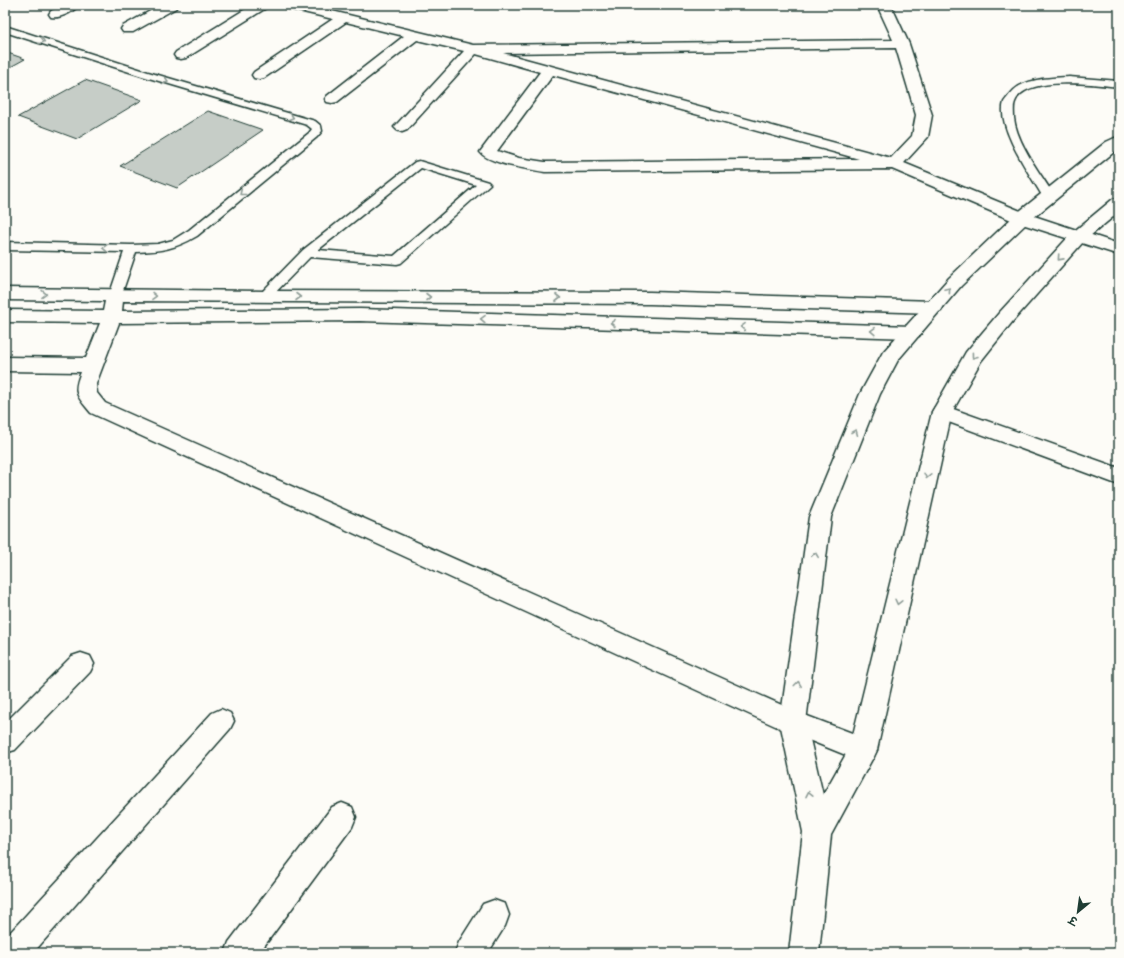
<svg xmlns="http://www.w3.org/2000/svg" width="1124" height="958" viewBox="0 0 1124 958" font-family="Mali,'Playpen Sans Deva',sans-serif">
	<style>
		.building { fill: #c6cdc7; stroke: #1f3d34 }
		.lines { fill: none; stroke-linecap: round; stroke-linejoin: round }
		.service-casing { stroke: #1f3d34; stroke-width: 3 }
		.minor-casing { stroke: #1f3d34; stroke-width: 3 }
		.tertiary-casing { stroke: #1f3d34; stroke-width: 3 }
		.service { fill: #fdfcf7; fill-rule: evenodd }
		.minor { fill: #fdfcf7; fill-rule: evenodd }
		.tertiary { fill: #fdfcf7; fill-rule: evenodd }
		.oneway { stroke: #8e9c96 }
	</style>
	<rect width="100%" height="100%" fill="#fdfcf7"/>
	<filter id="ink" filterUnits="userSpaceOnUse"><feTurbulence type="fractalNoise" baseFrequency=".025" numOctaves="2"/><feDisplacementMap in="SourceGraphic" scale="8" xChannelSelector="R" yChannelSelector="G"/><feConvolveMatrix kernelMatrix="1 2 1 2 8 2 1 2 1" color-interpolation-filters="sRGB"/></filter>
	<g filter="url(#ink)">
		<path class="building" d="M5 52 25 59 5 70Z
			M85 80 142 100 77 139 18 117Z
			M208 111 263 130 177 188 120 166Z"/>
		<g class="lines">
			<defs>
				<path id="service" d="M5 26 148 72 315 121 321 126 322 131 317 137 197 236C175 249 162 251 136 252L121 296 119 299H111L109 296 124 252 5 250V242L131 245 158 244 173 240 189 230 309 133 312 129 307 125 142 76 5 32Z
					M1069 77 1119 81V87C1097 84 1024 75 1015 102 1013 106 1014 114 1014 118 1017 144 1041 174 1055 197L1053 199H1045L1043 197C1031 176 996 127 1004 102 1006 99 1011 93 1014 90 1027 78 1053 78 1069 77Z
					M419 161 488 182 490 184 401 263 397 264 310 257 268 300H260L258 297 260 294 303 250 415 162ZM421 168 476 185 394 256 318 250Z"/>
				<path id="minor" d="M62 5H79C73 12 60 19 51 17L49 14 51 11Z
					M161 5H178L176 8 133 32H123L121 29 123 26Z
					M252 5H268L266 8 186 58 181 59 176 58 174 55 176 52Z
					M284 5H307L473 45 893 40 877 5H891L909 44 932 115 928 137 904 163 1028 214 1119 244V255L1016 222 892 169 545 172C530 169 488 164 480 152L540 72 476 54 407 130 402 132 397 130 394 127 397 124 464 51 417 40 337 102 332 103 327 102 325 99 327 96 404 36 346 22 264 78 259 79 254 78 252 75 254 72 333 19 286 8ZM896 48 916 115 912 136 891 158 503 53ZM553 75 859 159 545 162 519 158 497 151Z
					M5 288 264 291 650 292 934 301 941 303 943 307 941 311 934 313 650 304 123 301 122 311 360 309 912 326 919 328 922 332 919 336 912 338 360 321 119 323 96 384 97 393 105 403 802 714 873 741 877 750 873 759 863 762 784 730 91 413C77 396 72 393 81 372L5 371V357L86 358 100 323 5 322V310L103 311 105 301 5 300Z
					M942 405 1119 468V485L935 417 932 412 935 407Z
					M81 653 90 656 94 664 90 672 15 750 5 753V723L72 656Z
					M221 709 230 713 234 721 230 729 33 953H5V938L212 713Z
					M342 803 352 807 356 817 352 827 259 953H225L229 942 332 807Z
					M494 900 505 904 509 915 505 926 488 953H455L459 942 483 904Z"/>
				<path id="tertiary" d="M1119 136V148L1028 222 961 286 898 360 880 394 831 517 806 722 823 795 850 747 932 412 966 352 999 313 1072 233 1113 199 1119 198V212L1084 241 1013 321 981 361 952 412 877 750 831 835 819 953H789L803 832 780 722 809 517 860 394 883 352 949 278 1016 214 1106 142Z"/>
			</defs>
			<use href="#service" class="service-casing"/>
			<use href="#minor" class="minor-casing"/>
			<use href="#tertiary" class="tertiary-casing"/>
			<use href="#service" class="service"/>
			<use href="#minor" class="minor"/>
			<use href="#tertiary" class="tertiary"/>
		</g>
		<defs><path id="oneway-chevron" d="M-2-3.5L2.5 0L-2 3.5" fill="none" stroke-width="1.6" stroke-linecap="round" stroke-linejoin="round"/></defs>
		<g class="oneway">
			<use href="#oneway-chevron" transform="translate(42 41) rotate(18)"/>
			<use href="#oneway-chevron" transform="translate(166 81) rotate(16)"/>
			<use href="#oneway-chevron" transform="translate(291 117) rotate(16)"/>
			<use href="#oneway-chevron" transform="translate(242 193) rotate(141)"/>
			<use href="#oneway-chevron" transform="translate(105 248) rotate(-179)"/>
			<use href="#oneway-chevron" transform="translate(1060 258) rotate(132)"/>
			<use href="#oneway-chevron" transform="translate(948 290) rotate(-50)"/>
			<use href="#oneway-chevron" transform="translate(44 294) rotate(1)"/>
			<use href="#oneway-chevron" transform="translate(154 296) rotate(1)"/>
			<use href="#oneway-chevron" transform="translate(298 297)"/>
			<use href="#oneway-chevron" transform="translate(428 297)"/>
			<use href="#oneway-chevron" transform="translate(558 298)"/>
			<use href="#oneway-chevron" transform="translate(483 319) rotate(-178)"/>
			<use href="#oneway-chevron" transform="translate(613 323) rotate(-178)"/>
			<use href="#oneway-chevron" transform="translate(743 327) rotate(-178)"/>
			<use href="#oneway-chevron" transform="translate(873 331) rotate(-178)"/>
			<use href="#oneway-chevron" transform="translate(974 356) rotate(127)"/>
			<use href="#oneway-chevron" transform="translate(855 432) rotate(-68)"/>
			<use href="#oneway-chevron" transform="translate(927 476) rotate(103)"/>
			<use href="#oneway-chevron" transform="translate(815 555) rotate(-83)"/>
			<use href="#oneway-chevron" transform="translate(898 602) rotate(103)"/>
			<use href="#oneway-chevron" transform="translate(798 684) rotate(-83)"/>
			<use href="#oneway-chevron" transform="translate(809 794) rotate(-102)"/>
		</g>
	</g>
	<rect width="1124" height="958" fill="none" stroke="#fdfcf7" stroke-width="20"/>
	<rect x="10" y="10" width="1104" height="938" fill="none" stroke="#1f3d34" stroke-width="1.5" filter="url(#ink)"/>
	<g transform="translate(1078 912) rotate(209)" stroke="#fdfcf7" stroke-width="3" paint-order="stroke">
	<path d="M0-3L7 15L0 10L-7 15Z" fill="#1f3d34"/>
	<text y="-6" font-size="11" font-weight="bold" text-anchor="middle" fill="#1f3d34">उ</text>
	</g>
</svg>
